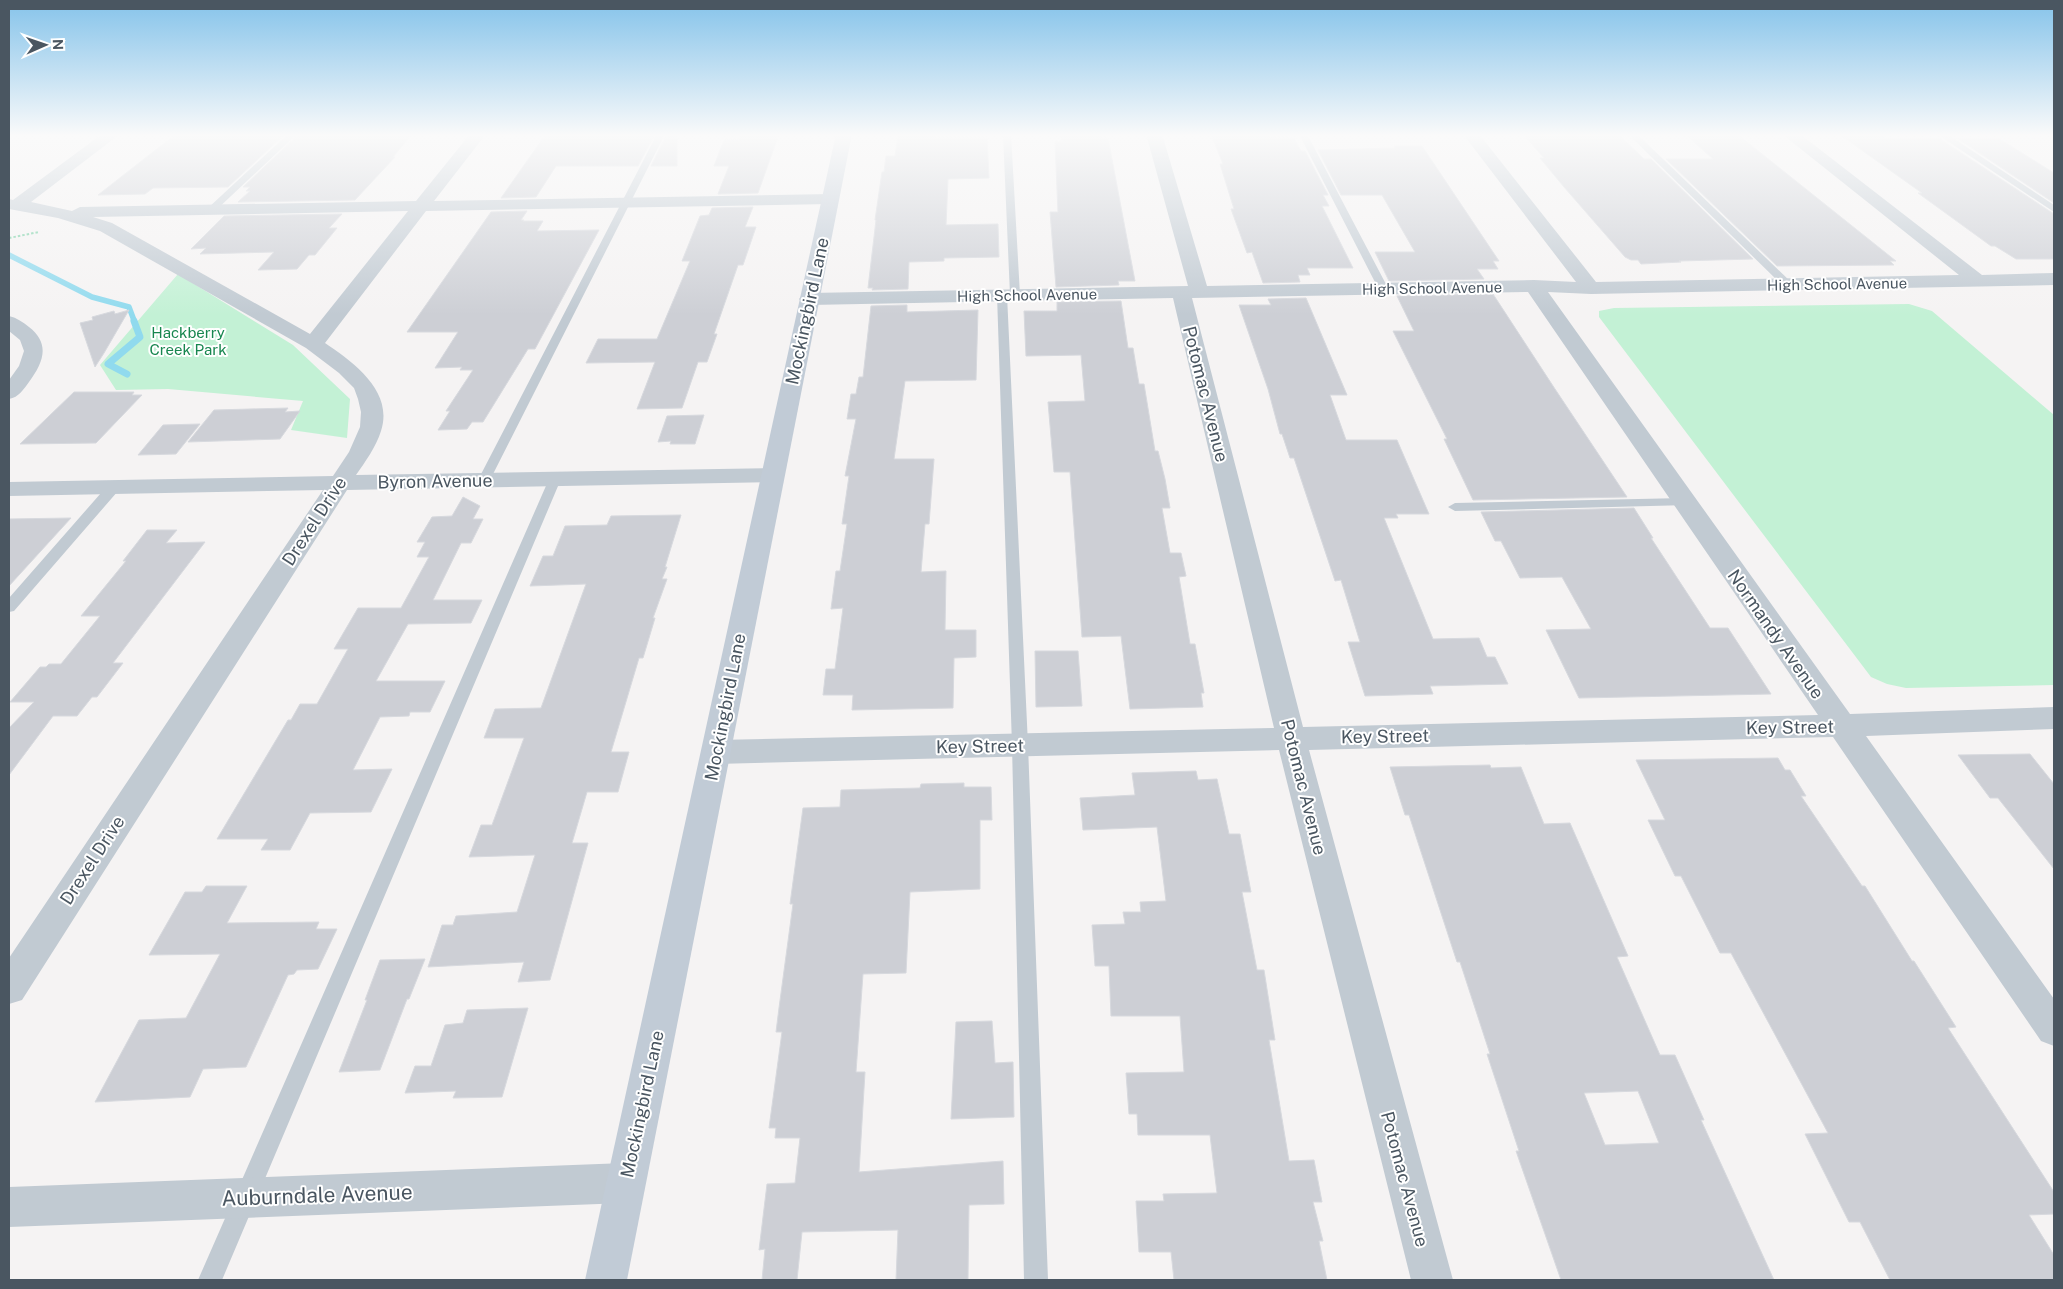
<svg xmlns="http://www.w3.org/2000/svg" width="2063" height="1289" viewBox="0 0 2063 1289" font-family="'Public Sans',sans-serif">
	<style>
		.green { fill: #c3f1d5 }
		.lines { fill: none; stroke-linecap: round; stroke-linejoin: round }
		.stream-far1 { stroke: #90daee; stroke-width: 5.5 }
		.stream { stroke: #90daee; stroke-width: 7 }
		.building { fill: #cdcfd5; stroke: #d7d9de; fill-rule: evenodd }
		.path { stroke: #7ad0a6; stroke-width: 2; stroke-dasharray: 2.5 2; stroke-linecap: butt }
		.lane { fill: #c1cad2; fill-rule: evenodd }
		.street { fill: #c1cad2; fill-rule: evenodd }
		.secondary { fill: #c1cbd6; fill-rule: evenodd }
		.labels { text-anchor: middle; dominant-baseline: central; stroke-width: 4; stroke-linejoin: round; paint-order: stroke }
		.far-street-label { font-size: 15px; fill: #4a5661; stroke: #fff }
		.far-park-label { font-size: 15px; fill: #17864f; stroke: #fff }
		.street-label { font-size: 18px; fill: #4a5661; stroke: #fff }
		.near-street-label { font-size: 21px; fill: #4a5661; stroke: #fff }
	</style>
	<rect width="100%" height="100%" fill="#f5f3f3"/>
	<path class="green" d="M178 274 293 345 350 399 347 438 291 430 303 401 168 389 116 390 100 365Z
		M1909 304 1932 311 2054 415V685L1906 688 1887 684 1871 677 1599 317V311L1614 308Z"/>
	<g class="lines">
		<path class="stream-far1" d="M9 255 92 297 129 307 135 323"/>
		<path class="stream" d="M127 374 108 364 140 337 134 321"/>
	</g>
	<path class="building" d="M176 134H285L228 187 153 188 145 194 98 195Z
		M299 134H412L393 157H395L355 200 238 202 250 191H246L250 187H243Z
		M546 134H655L638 166H556L536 197 501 198Z
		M667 134H677V166H651Z
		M742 134H779L758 193 718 194 729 166H714L724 140H740Z
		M898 134H934V137H987L989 178 948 179 946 225 998 224 999 257 944 258V261L909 262 908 289 872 290 873 288H868L876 220H875L882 172H884L886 156H895Z
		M1211 134H1263L1264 136 1294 138 1301 151H1305L1328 195H1323L1329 206H1322L1353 268H1307L1310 275H1298L1300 282 1263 283 1252 252 1247 253 1231 209H1234L1220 164H1223Z
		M1523 134H1618L1644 159H1651L1753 259 1679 261 1681 262 1641 264 1638 260H1631L1625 257 1564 187 1540 158H1544Z
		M1685 134H1737L1896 261H1890L1894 265 1777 266 1666 159H1713Z
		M1839 134H1881L1888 139H1940L2054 214V259H2016L1995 246H1991L1918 193H1922Z
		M1061 135H1096L1108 138 1135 281H1118L1119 285 1056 287 1050 212H1058L1055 142H1062Z
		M1957 138H1998L2054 173V203Z
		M1394 146H1422L1499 261H1493L1498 269H1477L1484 279 1389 281 1375 252H1415L1382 195H1341L1318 150 1395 148Z
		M753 207 745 227H756L743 265H738L714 334H717L707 362H698L682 408 637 409 655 362 586 363 598 339H657L690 261H682L700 216 709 215 712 208Z
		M527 211 521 220H524L523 221H543L537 231 599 230 535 349H528L483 422H472L467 429 438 430 450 411H446L473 370H460L462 367 435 368 458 332H407L491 212Z
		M342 214 329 228H337L315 255H309L297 269 258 270 274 252 200 254 206 248 191 249 224 216Z
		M1493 294 1555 389 1627 497 1473 500 1444 439H1447L1393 331H1414L1397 296Z
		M1306 298 1347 395H1330L1346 440H1397L1429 514H1396L1398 518H1384L1433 639 1479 638 1487 657H1495L1508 684 1430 686 1433 694 1365 696 1348 642H1360L1341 580 1335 581 1294 458H1290L1282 434H1280L1268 389 1239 305H1271L1268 299Z
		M1121 301 1128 348H1133L1139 384H1144L1155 451H1158L1165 479 1170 508H1162L1170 553H1181L1186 576 1179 577 1190 644H1195L1204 693H1201L1203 707 1130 709 1121 636 1082 637 1070 472H1054L1048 402 1085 401 1081 355 1026 356 1024 311H1057V302Z
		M907 305V312L978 310 976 380 905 381 894 459H934L929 524H925L921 572 946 571 945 630H976V657L954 658 953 708 852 710 853 695H823L826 669H835L843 608 831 609 836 571H840L847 524H842L849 476H845L856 419H847L851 394H856L859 377H863L871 306Z
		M129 310 104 353 95 367 80 323 93 320 92 317 114 311 115 314Z
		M74 392H134L132 395H142L96 443 20 444Z
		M288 408 285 412 300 411 280 439 188 442 214 410Z
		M704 415 695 444H670L671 441 658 442 667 416Z
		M200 424 176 454 138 455 163 425Z
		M463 497 480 506 473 519H483L471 543H461L433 600H482L471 623 408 624 376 681H445L430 712H410L409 716 380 717 353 770 392 769 371 812 310 813 290 850H261L268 839H217L288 720H291L300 704H317L348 649H334L358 608H401L429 557H417L425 542H417L432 517 452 516Z
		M1634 508 1653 538H1651L1710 628H1728L1771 694 1579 698 1546 630 1591 629 1562 577 1520 578 1501 541H1495L1481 512Z
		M681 515 665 567H667L662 579H667L653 618H655L643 658H639L611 752H629L618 792H587L572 843H588L550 980 518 982 524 962 428 967 442 925H453L456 916 517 912 535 855 469 857 481 825H492L524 738H484L495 709 541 708 586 584 530 586 543 556H553L565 526 607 525 611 516Z
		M71 518 9 586V519Z
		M147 530H177L166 543 205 542 113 663H123L97 697H92L77 716H53L9 775V728L34 702H10L40 667H46L49 664H61L100 616H81L126 561H123Z
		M1035 651H1078L1082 706 1036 707Z
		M2030 754 2054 784V869L1998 798H1990L1958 755Z
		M1778 758 1785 770H1790L1806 796H1801L1862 886H1865L1912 961H1914L1956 1027 1948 1028 2054 1192V1214L2029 1215 2054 1255V1280H1890L1860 1222H1849L1805 1134 1828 1133 1731 953H1720L1681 876H1675L1648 820H1665L1636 760Z
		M1490 765 1491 768 1521 767 1544 824 1570 823 1628 956 1617 957 1660 1055H1675L1704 1120H1701L1774 1280H1561L1516 1151H1519L1487 1054H1490L1460 962H1457L1409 815H1405L1390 767ZM1638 1091 1659 1143 1605 1145 1584 1093Z
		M1196 771 1198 780 1217 779 1229 834H1240L1251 892H1242L1257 970H1264L1275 1040H1269L1289 1161 1314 1160 1322 1202H1313L1323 1241H1319L1327 1280H1174L1171 1252H1139L1136 1201H1164L1163 1194 1217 1193 1210 1135H1138L1137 1114H1129L1126 1073 1184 1072 1180 1016H1111L1109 966H1095L1092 925 1125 924 1123 912H1141L1140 902 1166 901 1157 827 1083 830 1080 798 1135 795 1132 773Z
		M964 783V787H991L992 820H980V889L910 892 906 973 863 974 856 1072H865L859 1172 1003 1161 1004 1204 969 1205 968 1280H896L898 1230 802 1232 797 1280H762L765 1249 759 1250 767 1184 795 1183 800 1138H775L776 1128H769L782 1032H776L779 1008 793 904H790L803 808 840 807 841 790 920 788 921 784Z
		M206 886H247L227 923 319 922 316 929H337L318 969 297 970 294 974 288 975 246 1067 203 1069 190 1097 95 1102 139 1020 186 1018 220 954 149 955 185 892H202Z
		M425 959 409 999H407L380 1070 339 1072 367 1000H365L380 960Z
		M528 1008 502 1097 453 1098 456 1091 405 1093 415 1066H431L445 1025 463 1023 467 1010Z
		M992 1021 995 1063 1013 1062 1014 1117 951 1119 956 1022Z"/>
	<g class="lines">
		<path class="path" d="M9 238 39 232"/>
		<path class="lane" d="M288 134H297L214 212H208V208Z
			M657 134H665L490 480 484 484 479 483 478 480Z
			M1003 134H1011L1020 295 1015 298 1010 295Z
			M1299 134H1307L1388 288 1387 290H1379L1378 288Z
			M1628 134H1637L1791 282 1792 284 1791 286H1783Z
			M1937 134H1947L2054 205V212Z
			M1002 292 1007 295 1028 745 1048 1280H1024L1012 745 997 295Z
			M555 475 561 479 222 1280H198L549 479Z
			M113 484 118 485 119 488 118 491 14 611 9 612V598L108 485Z
			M1684 498 1689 499 1691 502 1689 505 1455 511 1448 507 1455 503Z"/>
		<path class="street" d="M102 134H120L31 202 72 211 80 207 416 201 470 134H486L434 201 830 194 836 195 838 199 836 203 830 204 426 211 325 343C353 362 394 391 381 431 376 447 365 462 356 475L772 468 780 470 784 475 780 480 772 482 347 490 22 1000 9 1004V958L323 490 9 496V482L333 476 349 452 360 427 361 412 358 399 354 388 339 373 306 348 100 231 58 218 9 209V199L13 200ZM408 211 310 334 112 223 93 217Z
			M1146 134H1162L1207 286 1534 280 1576 282 1463 134H1479L1596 282 1959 275 1782 134H1800L1982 275 2054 273V285L1591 294 1548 292 1850 714 2054 707V729L1866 736 2054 999V1046L2041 1041 1833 737 1309 750 1453 1280H1411L1279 750 716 764 705 760 701 752 705 744 716 740 1274 728 1173 298 809 305 802 303 799 299 802 295 809 293 1188 286ZM1528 292 1818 715 1303 727 1192 298Z
			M9 316C17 318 23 322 29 327 51 344 43 363 29 382 23 390 19 397 9 399V380L19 366 24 351 20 340 9 331Z
			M625 1163 639 1169 645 1183 639 1197 625 1203 9 1227V1187Z"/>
		<path class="secondary" d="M836 134H852L627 1280H585Z"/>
	</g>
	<linearGradient id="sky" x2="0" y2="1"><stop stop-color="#85c3ea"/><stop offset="0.43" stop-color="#fafafa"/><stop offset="1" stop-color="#fafafa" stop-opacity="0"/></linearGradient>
	<rect width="2063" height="315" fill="url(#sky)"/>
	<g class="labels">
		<g class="far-street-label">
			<text transform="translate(1837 284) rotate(-1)">High School Avenue</text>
			<text transform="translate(1432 288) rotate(-1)">High School Avenue</text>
			<text transform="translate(1027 295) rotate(-1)">High School Avenue</text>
		</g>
		<g class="far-park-label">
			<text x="188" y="332">Hackberry<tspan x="188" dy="17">Creek Park</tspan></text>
		</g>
		<g class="street-label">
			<text transform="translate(807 311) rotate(-78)">Mockingbird Lane</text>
			<text transform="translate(1206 394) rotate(76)">Potomac Avenue</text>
			<text transform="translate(435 481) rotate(-1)">Byron Avenue</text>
			<text transform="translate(314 521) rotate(-57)">Drexel Drive</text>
			<text transform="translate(1776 634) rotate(55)">Normandy Avenue</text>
			<text transform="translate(725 707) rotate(-79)">Mockingbird Lane</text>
			<text transform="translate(1790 727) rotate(-1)">Key Street</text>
			<text transform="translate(1385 736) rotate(-1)">Key Street</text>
			<text transform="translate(980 746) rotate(-1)">Key Street</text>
			<text transform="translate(1304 787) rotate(76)">Potomac Avenue</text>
			<text transform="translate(92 860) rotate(-57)">Drexel Drive</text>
			<text transform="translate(642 1104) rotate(-78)">Mockingbird Lane</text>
			<text transform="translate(1405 1179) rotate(75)">Potomac Avenue</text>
		</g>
		<g class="near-street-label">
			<text transform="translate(317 1195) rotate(-2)">Auburndale Avenue</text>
		</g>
	</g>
	<rect width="2063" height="1289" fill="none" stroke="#4a5661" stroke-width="20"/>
	<g transform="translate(45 45) rotate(88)" stroke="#ffffff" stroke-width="4" paint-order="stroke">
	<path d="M0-4L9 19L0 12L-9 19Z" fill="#4a5661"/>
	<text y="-8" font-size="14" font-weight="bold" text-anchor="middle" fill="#4a5661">N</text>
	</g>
</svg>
